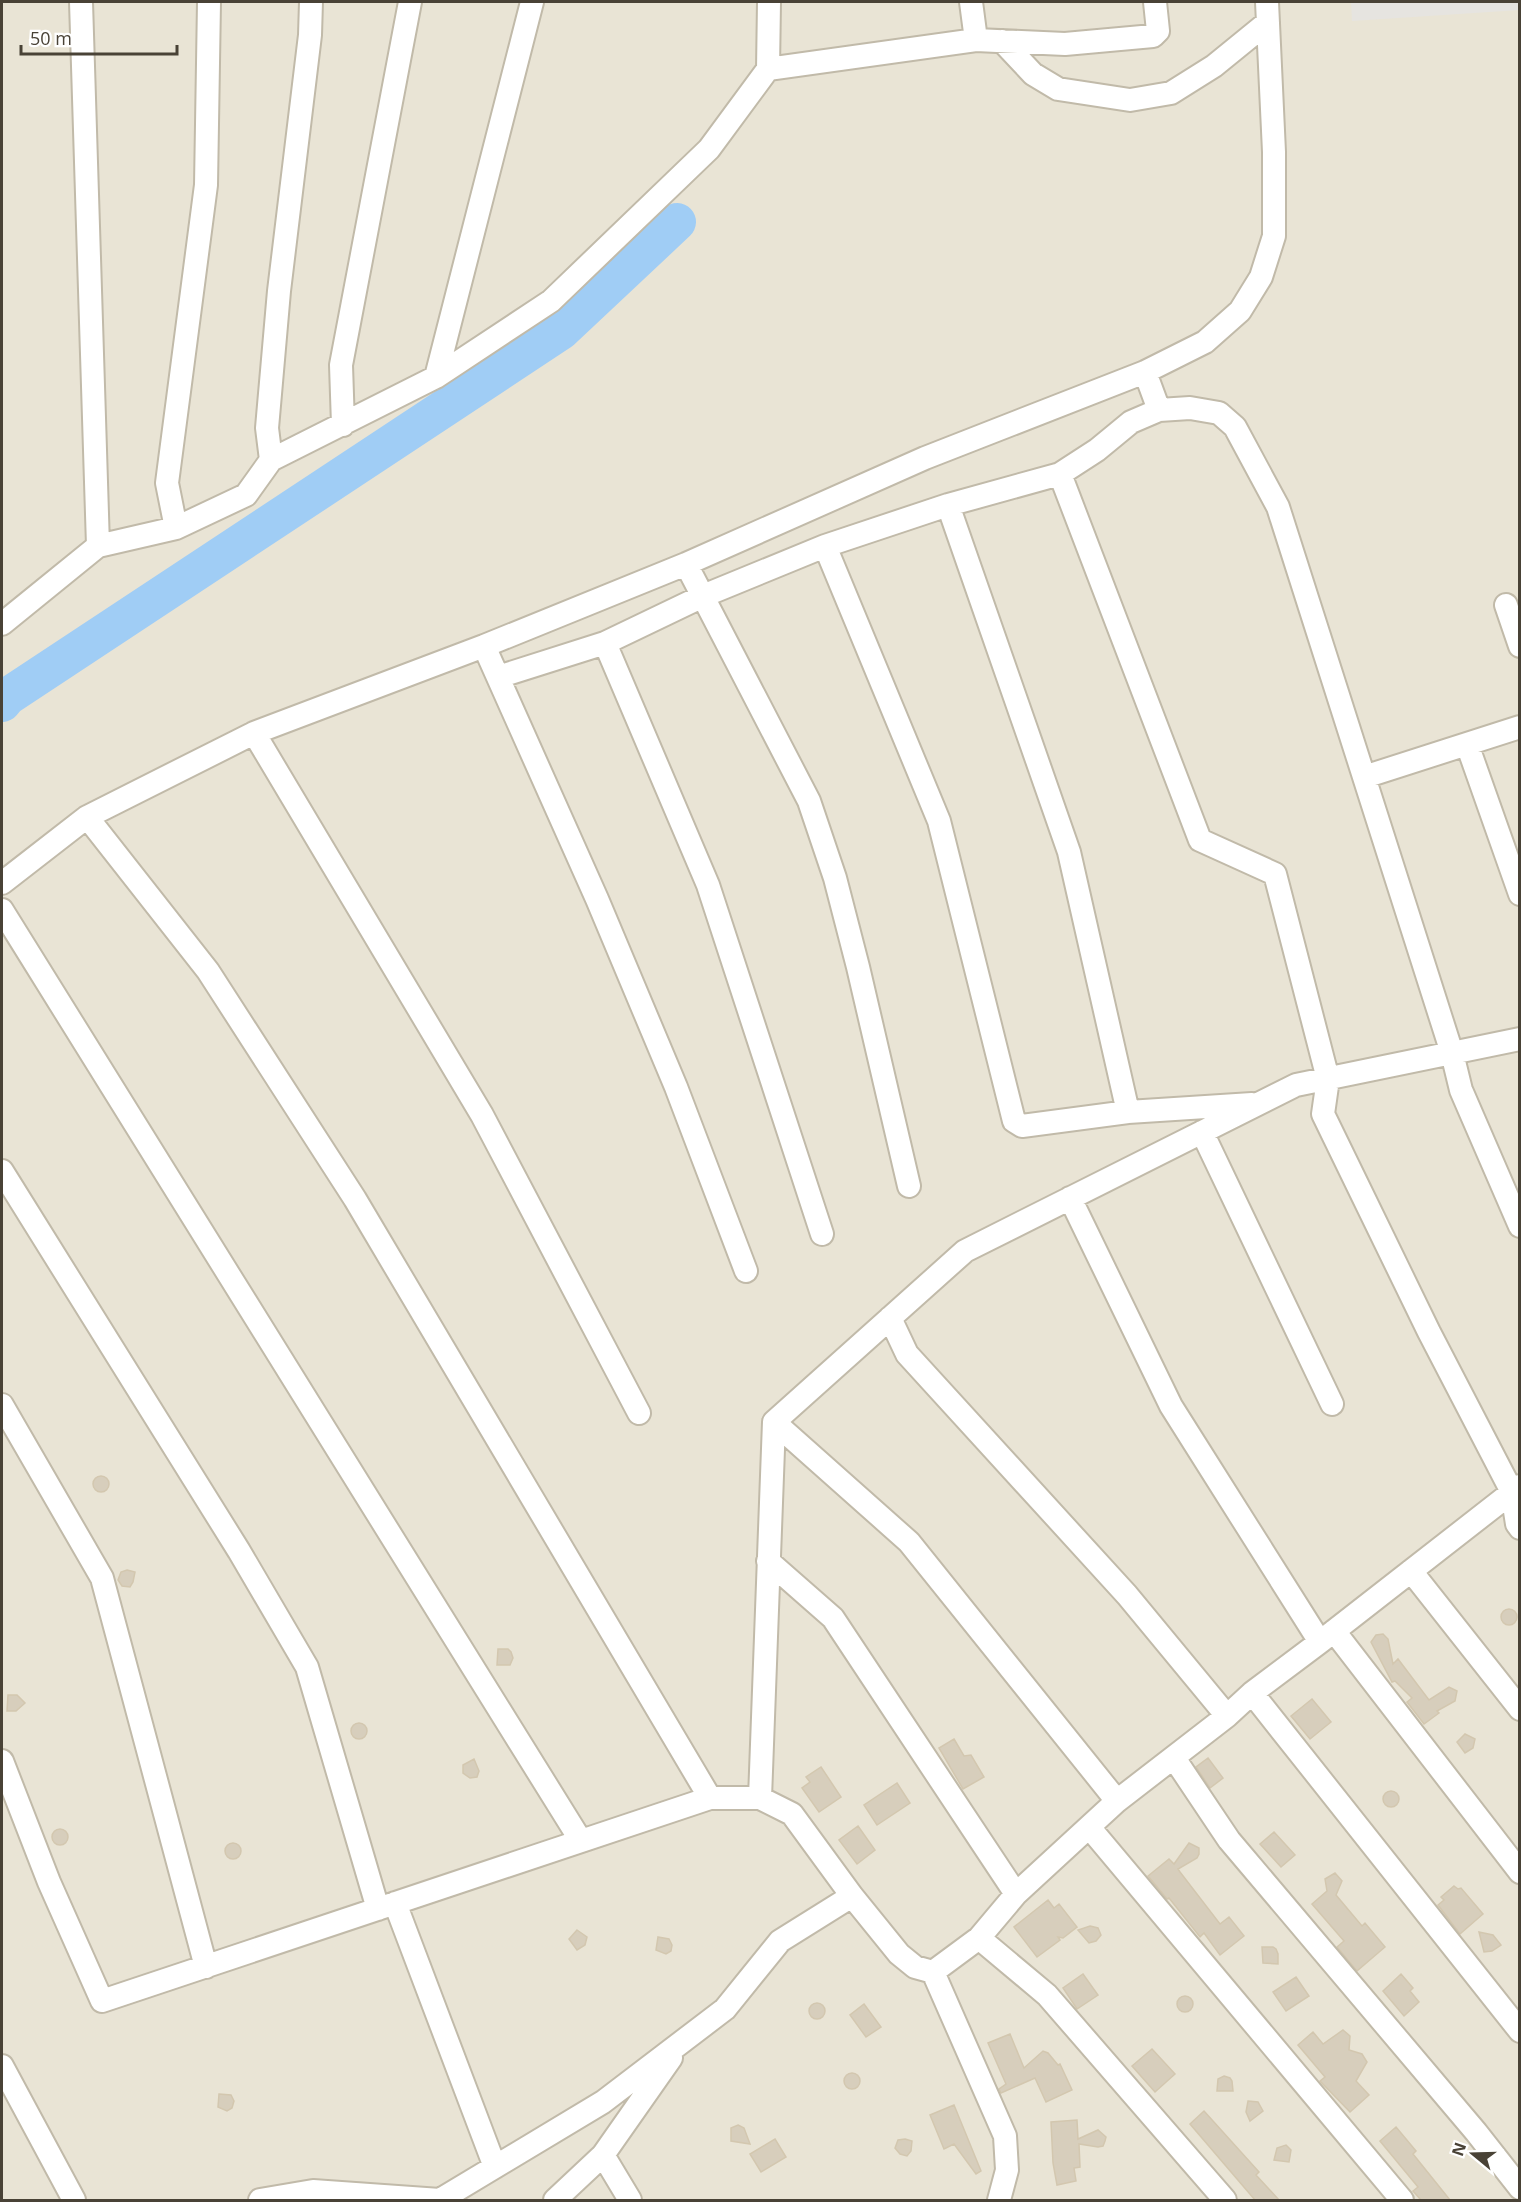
<svg xmlns="http://www.w3.org/2000/svg" width="1521" height="2202" viewBox="0 0 1521 2202" font-family="'Open Sans',sans-serif">
	<style>
		.residential { fill: #e9e4d5 }
		.parking { fill: #e6e4e0 }
		.lines { fill: none; stroke-linecap: round; stroke-linejoin: round }
		.river { stroke: #a0cdf5; stroke-width: 38 }
		.building { fill: #d7cebc; stroke: #d3c7af; stroke-width: 1.5 }
		.minor-casing { stroke: #c1baa9; stroke-width: 26 }
		.minor { stroke: #fff; stroke-width: 22 }
	</style>
	<rect width="100%" height="100%" fill="#f5f2e8"/>
	<path class="residential" d="M2 2H1519V2200H2Z"/>
	<path class="parking" d="M1351 2H1519L1520 10 1352 21Z"/>
	<g class="lines">
		<path class="river" d="M2 703 7 697 561 331 677 222"/>
	</g>
	<path class="building" d="M93 1484a8 8 0 1 1 16 0a8 8 0 1 1-16 0Z
		M127 1570 135 1572 133 1582 130 1587 122 1586 118 1580 121 1572Z
		M1501 1617a8 8 0 1 1 16 0a8 8 0 1 1-16 0Z
		M1383 1634 1388 1639 1393 1664 1398 1659 1429 1700 1449 1687 1457 1691 1455 1701 1437 1711 1439 1713 1424 1724 1407 1702 1412 1698 1395 1681 1392 1682 1371 1642 1376 1635Z
		M498 1649H508L511 1652 513 1658 510 1665H497Z
		M8 1695H17L25 1703 16 1711H7Z
		M1312 1699 1331 1722 1310 1739 1291 1716Z
		M351 1731a8 8 0 1 1 16 0a8 8 0 1 1-16 0Z
		M1465 1734 1475 1739 1473 1748 1465 1753 1457 1742Z
		M954 1739 964 1756 971 1755 984 1777 963 1789 939 1748Z
		M1208 1758 1223 1778 1210 1788 1196 1767Z
		M474 1759 479 1771 477 1777 470 1778 463 1773V1765Z
		M821 1767 841 1797 819 1812 802 1788 810 1782 806 1777Z
		M897 1783 910 1803 877 1825 864 1805Z
		M1383 1799a8 8 0 1 1 16 0a8 8 0 1 1-16 0Z
		M858 1826 875 1850 857 1864 839 1840Z
		M52 1837a8 8 0 1 1 16 0a8 8 0 1 1-16 0Z
		M1274 1832 1295 1855 1281 1867 1260 1844Z
		M225 1851a8 8 0 1 1 16 0a8 8 0 1 1-16 0Z
		M1189 1843 1199 1848V1854L1197 1858 1178 1869 1180 1872 1220 1924 1229 1917 1244 1936 1220 1955 1204 1933 1200 1937 1169 1898 1167 1899 1148 1876 1169 1859 1174 1864Z
		M1335 1873 1342 1881 1336 1895 1362 1926 1365 1923 1385 1947 1357 1971 1337 1947 1344 1941 1312 1904 1327 1891 1325 1879Z
		M1454 1886 1458 1889 1461 1888 1483 1914 1460 1934 1438 1905 1444 1900 1441 1897Z
		M1048 1900 1054 1908 1059 1904 1077 1927 1063 1938 1058 1937 1060 1940 1037 1957 1014 1927Z
		M1090 1926 1098 1928 1101 1935 1096 1941 1089 1943 1078 1930Z
		M577 1930 587 1937 585 1945 577 1950 569 1939Z
		M1479 1932 1493 1935 1501 1945 1492 1951 1484 1952Z
		M658 1937 669 1939 672 1945 671 1951 666 1954 656 1950Z
		M1262 1947H1273L1276 1949 1278 1954V1964L1263 1963Z
		M1083 1974 1098 1995 1077 2009 1063 1988Z
		M1401 1974 1413 1988 1410 1991 1419 2002 1404 2016 1383 1991Z
		M1296 1977 1309 1996 1286 2011 1273 1992Z
		M1177 2004a8 8 0 1 1 16 0a8 8 0 1 1-16 0Z
		M809 2011a8 8 0 1 1 16 0a8 8 0 1 1-16 0Z
		M864 2004 881 2027 866 2037 850 2015Z
		M1343 2030 1350 2036 1349 2050 1362 2054 1367 2062 1356 2081 1369 2095 1350 2112 1320 2081 1325 2077 1298 2045 1313 2032 1323 2044Z
		M1010 2034 1024 2068 1043 2051 1048 2053 1058 2065 1060 2064 1072 2090 1046 2102 1035 2078 1001 2093 999 2089 1006 2084 988 2043Z
		M1152 2049 1175 2074 1155 2092 1132 2066Z
		M844 2081a8 8 0 1 1 16 0a8 8 0 1 1-16 0Z
		M1224 2076 1230 2078 1232 2081 1233 2091H1217L1218 2079Z
		M219 2094 231 2095 234 2101 232 2108 227 2111 218 2107Z
		M1248 2101 1258 2102 1263 2111 1250 2121 1246 2112Z
		M954 2105 981 2171 976 2174 954 2144 944 2149 930 2115Z
		M1204 2111 1259 2172 1256 2175 1279 2200H1255L1190 2124Z
		M1077 2120 1078 2139 1098 2130 1106 2137 1105 2141 1103 2146 1098 2147 1079 2144 1080 2167 1074 2168 1076 2181 1057 2185 1053 2163 1051 2122Z
		M738 2125 744 2128 750 2144 731 2141V2128Z
		M1396 2127 1416 2151 1413 2154 1450 2200H1421L1413 2191 1418 2187 1380 2141Z
		M775 2139 786 2157 761 2172 750 2154Z
		M905 2139 912 2141 911 2151 907 2156 900 2154 895 2148 898 2140Z
		M1286 2145 1291 2150 1289 2162 1274 2160 1277 2148Z"/>
	<g class="lines">
		<defs>
			<path id="minor" d="M81 2 98 546
				M971 2 976 40
				M1002 41 1033 74 1058 89 1130 100 1171 93 1214 66 1268 22
				M768 69 769 2
				M1145 372 1159 410
				M436 377 532 2
				M343 425 341 365 410 2
				M271 460 267 428 279 291 310 35 311 2
				M1060 474 1200 840 1275 874 1328 1079 1323 1114 1429 1332 1512 1492 1517 1524 1520 1528
				M948 505 1069 852 1128 1112
				M176 528 167 483 206 185 209 2
				M825 546 939 821 1014 1121 1022 1126 1128 1112 1252 1104
				M686 564 809 801 835 878 858 967 909 1186
				M1506 605 1520 646
				M2 624 98 546 176 528 246 495 271 460 436 377 551 301 709 149 768 69 976 40 1065 44 1153 36 1158 31 1155 2
				M605 643 708 885 822 1234
				M484 646 597 899 676 1087 746 1271
				M498 677 605 643 703 596 825 546 948 505 1060 474 1097 450 1131 422 1159 410 1190 408 1219 413 1235 427 1278 507 1452 1053 1461 1090 1520 1226
				M254 733 482 1115 639 1413
				M1467 744 1520 894
				M1364 777 1520 727
				M87 817 208 971 355 1199 710 1798
				M2 883 87 817 254 733 484 646 686 564 925 458 1145 372 1205 342 1240 311 1261 277 1274 236V152L1267 2
				M2 910 581 1841
				M1202 1132 1332 1404
				M2 1171 239 1551 307 1667 378 1909
				M1070 1198 1171 1406 1320 1642
				M890 1318 907 1354 1127 1595 1227 1716
				M2 1405 102 1578 206 1967
				M774 1422 909 1542 1117 1801
				M768 1561 833 1618 1016 1894
				M1411 1571 1520 1709
				M1334 1631 1520 1872
				M1252 1693 1520 2031
				M1174 1758 1229 1840 1476 2132 1520 2188
				M2 1761 49 1882 102 2001 710 1798H760L792 1814 852 1896 899 1954 915 1967 933 1972 1005 2136 1007 2170 999 2200
				M760 1798 774 1422 965 1251 1296 1085 1520 1039
				M1089 1827 1402 2200
				M395 1903 495 2167
				M979 1938 1047 1995 1225 2200
				M933 1972 979 1938 1016 1894 1117 1801 1227 1716 1252 1693 1320 1642 1520 1486
				M2 2066 74 2200
				M603 2155 630 2200
				M260 2200 313 2191 440 2200 603 2102 725 2009 780 1941 852 1896
				M555 2200 603 2155 671 2058"/>
		</defs>
		<use href="#minor" class="minor-casing"/>
		<use href="#minor" class="minor"/>
	</g>
	<rect width="1521" height="2202" fill="none" stroke="#494236" stroke-width="6"/>
	<g transform="translate(1473 2154) rotate(289)" stroke="#ffffff" stroke-width="4.5" paint-order="stroke">
	<path d="M0-4.5L10 22L0 15L-10 22Z" fill="#494236"/>
	<text y="-9" font-size="16" font-weight="bold" text-anchor="middle" fill="#494236">N</text>
	</g>
	<path d="M21 45v9h156v-9" fill="none" stroke="#494236" stroke-width="3"/>
	<text x="30" y="45" font-size="18" fill="#494236" stroke="#ffffff" stroke-width="4.5" paint-order="stroke">50 m</text>
</svg>
